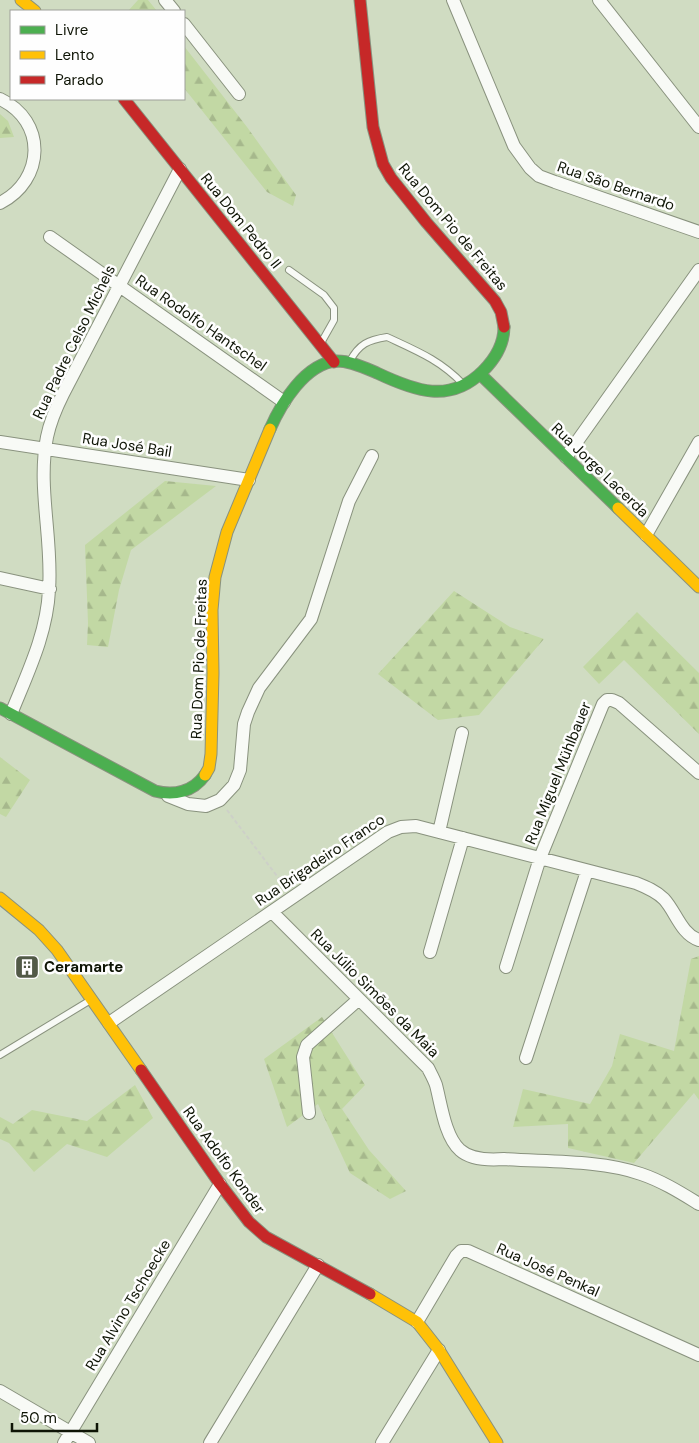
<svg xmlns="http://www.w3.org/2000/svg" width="699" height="1443" viewBox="0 0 699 1443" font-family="'DM Sans',sans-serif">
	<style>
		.forest { fill: url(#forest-firs) }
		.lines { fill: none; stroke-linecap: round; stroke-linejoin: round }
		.lane-casing { stroke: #89927e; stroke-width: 8 }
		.street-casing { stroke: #89927e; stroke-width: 14 }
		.fast-casing { stroke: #89927e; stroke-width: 13 }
		.slow-casing { stroke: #89927e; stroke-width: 13 }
		.jam-casing { stroke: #89927e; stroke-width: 13 }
		.path { stroke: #cdd0c8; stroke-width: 2; stroke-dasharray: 4 2.5; stroke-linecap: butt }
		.lane { stroke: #f8faf6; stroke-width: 6 }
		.street { stroke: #f8faf6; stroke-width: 12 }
		.fast { stroke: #4caf50; stroke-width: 11 }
		.slow { stroke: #ffc107; stroke-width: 11 }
		.jam { stroke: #c62828; stroke-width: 11 }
		.labels { text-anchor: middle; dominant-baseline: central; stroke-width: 5; stroke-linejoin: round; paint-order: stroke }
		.street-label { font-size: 15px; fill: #0e1405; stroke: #fefefe }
		.poi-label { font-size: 15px; font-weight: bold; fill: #0e1405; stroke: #fefefe; text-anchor: start }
	</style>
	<defs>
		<pattern id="forest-firs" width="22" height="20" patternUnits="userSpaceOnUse" patternTransform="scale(1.25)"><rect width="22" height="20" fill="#c2d8a4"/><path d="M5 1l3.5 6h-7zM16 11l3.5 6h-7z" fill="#a6b88c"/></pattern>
	</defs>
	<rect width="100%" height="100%" fill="#d0dcc2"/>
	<path class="forest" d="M138 0H148L157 11H128Z
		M184 46 247 127 296 195 293 206 267 192 184 88Z
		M0 114 8 121 14 137 0 138Z
		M165 481 216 486 131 550 119 590 108 647 87 645 88 623 85 545Z
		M454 591 510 627 544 639 479 715 438 720 378 674Z
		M637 612 699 673V734L624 660 599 684 583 667Z
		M0 757 30 780 6 817 0 814Z
		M699 956V1100L694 1093 634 1163 568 1148V1124L513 1127 523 1089 590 1104 612 1066 620 1034 674 1051 691 959Z
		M322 1017 365 1085 342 1109 369 1150 406 1191 390 1199 350 1173 318 1104 287 1127 264 1059Z
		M135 1085 153 1118 107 1157 67 1144 34 1172 9 1143 0 1139V1117L13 1124 32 1110 87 1121Z"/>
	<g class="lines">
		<defs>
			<path id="lane" d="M289 270 324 295 334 308V320L321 343
				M350 361C359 344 368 340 387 337 417 351 440 360 463 384
				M0 1055 89 1001"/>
			<path id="street" d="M165 0 174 11
				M453 0 514 146 530 168 539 176 555 182 699 232
				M599 0 699 127
				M184 24 239 94
				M0 99C47 121 45 180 0 203
				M50 237 284 402
				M0 442 249 480
				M566 457 699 270
				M646 535 699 442
				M0 578 50 589
				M11 714C27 674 47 634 49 590 53 540 37 487 47 437 50 422 56 408 63 394L180 169
				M168 796 188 804 206 806 220 800 234 785 240 770 244 724 248 712 259 688 311 619 349 501 372 456
				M439 832 462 733
				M272 912 428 1068C431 1074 434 1079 436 1085 441 1104 445 1137 460 1150 471 1160 491 1160 504 1159 547 1162 601 1160 641 1174 662 1181 681 1193 699 1204
				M430 952 463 838
				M506 967 540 858 603 704 607 700H612L619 703 699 773
				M109 1023 388 832 401 827 416 826 636 883C646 887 656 891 664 899 676 912 681 934 699 940
				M526 1058 587 871
				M309 1113 303 1057 307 1045 359 999
				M417 1322 456 1256 461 1251H468L699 1355
				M0 1391 89 1443
				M64 1443 220 1184
				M210 1443 318 1265
				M382 1443 439 1350"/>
			<path id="fast" d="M480 374 618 508
				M270 429C281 404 305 363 337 361 351 361 365 368 377 373 415 391 450 404 483 371 495 359 504 344 504 327
				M0 708 155 791C174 796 193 792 205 775"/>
			<path id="slow" d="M21 0 35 11
				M618 508 699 587
				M205 775 209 768 211 754 213 673 212 610 215 577 227 532 270 429
				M0 898 39 930 57 950 141 1070
				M370 1294 417 1322 439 1350 497 1443"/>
			<path id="jam" d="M360 0 373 127 383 164 391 178 426 222 495 301 501 312 504 327
				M124 99 334 362
				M141 1070 220 1184 249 1222 266 1237 370 1294"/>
		</defs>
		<use href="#lane" class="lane-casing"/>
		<use href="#street" class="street-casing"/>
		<use href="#fast" class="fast-casing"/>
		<use href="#slow" class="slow-casing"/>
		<use href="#jam" class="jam-casing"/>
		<path class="path" d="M227 810 286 888"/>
		<use href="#lane" class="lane"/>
		<use href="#street" class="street"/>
		<use href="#fast" class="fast"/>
		<use href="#slow" class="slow"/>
		<use href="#jam" class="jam"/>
	</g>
	<defs>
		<symbol id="building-square" viewBox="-11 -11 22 22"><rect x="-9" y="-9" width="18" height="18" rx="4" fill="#525a47" stroke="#fefefe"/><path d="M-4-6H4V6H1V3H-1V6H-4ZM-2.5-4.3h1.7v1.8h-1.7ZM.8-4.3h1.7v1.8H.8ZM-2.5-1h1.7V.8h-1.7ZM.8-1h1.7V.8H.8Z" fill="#fff"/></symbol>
	</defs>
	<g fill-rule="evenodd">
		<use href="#building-square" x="13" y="953" width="28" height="28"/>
	</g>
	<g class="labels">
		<g class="street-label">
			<text transform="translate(616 186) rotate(19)">Rua São Bernardo</text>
			<text transform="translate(241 221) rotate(51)">Rua Dom Pedro II</text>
			<text transform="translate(453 227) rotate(50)">Rua Dom Pio de Freitas</text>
			<text transform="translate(201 323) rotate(35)">Rua Rodolfo Hantschel</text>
			<text transform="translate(74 342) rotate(-64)">Rua Padre Celso Michels</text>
			<text transform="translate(127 445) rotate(9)">Rua José Bail</text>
			<text transform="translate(600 470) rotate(44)">Rua Jorge Lacerda</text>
			<text transform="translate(199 659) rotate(-88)">Rua Dom Pio de Freitas</text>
			<text transform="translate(558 773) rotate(-68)">Rua Miguel Mühlbauer</text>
			<text transform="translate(320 860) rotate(-34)">Rua Brigadeiro Franco</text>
			<text transform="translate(375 993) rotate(45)">Rua Júlio Simões da Maia</text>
			<text transform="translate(224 1160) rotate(54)">Rua Adolfo Konder</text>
			<text transform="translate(548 1270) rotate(24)">Rua José Penkal</text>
			<text transform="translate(128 1305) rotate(-59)">Rua Alvino Tschoecke</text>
		</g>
		<g class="poi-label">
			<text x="44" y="967">Ceramarte</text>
		</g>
	</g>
	<rect x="10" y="10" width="175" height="90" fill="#fefefe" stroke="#9ea09a"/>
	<rect x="20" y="26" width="25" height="8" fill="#4caf50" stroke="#9ea09a"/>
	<text x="55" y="35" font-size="15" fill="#0e1405">Livre</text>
	<rect x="20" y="51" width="25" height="8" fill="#ffc107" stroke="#9ea09a"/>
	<text x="55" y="60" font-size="15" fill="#0e1405">Lento</text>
	<rect x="20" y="76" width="25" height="8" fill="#c62828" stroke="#9ea09a"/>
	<text x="55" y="85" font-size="15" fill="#0e1405">Parado</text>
	<path d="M12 1423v8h85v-8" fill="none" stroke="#0e1405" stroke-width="2.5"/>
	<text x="20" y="1423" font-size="15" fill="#0e1405" stroke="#fefefe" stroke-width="4" paint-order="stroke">50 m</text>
</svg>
